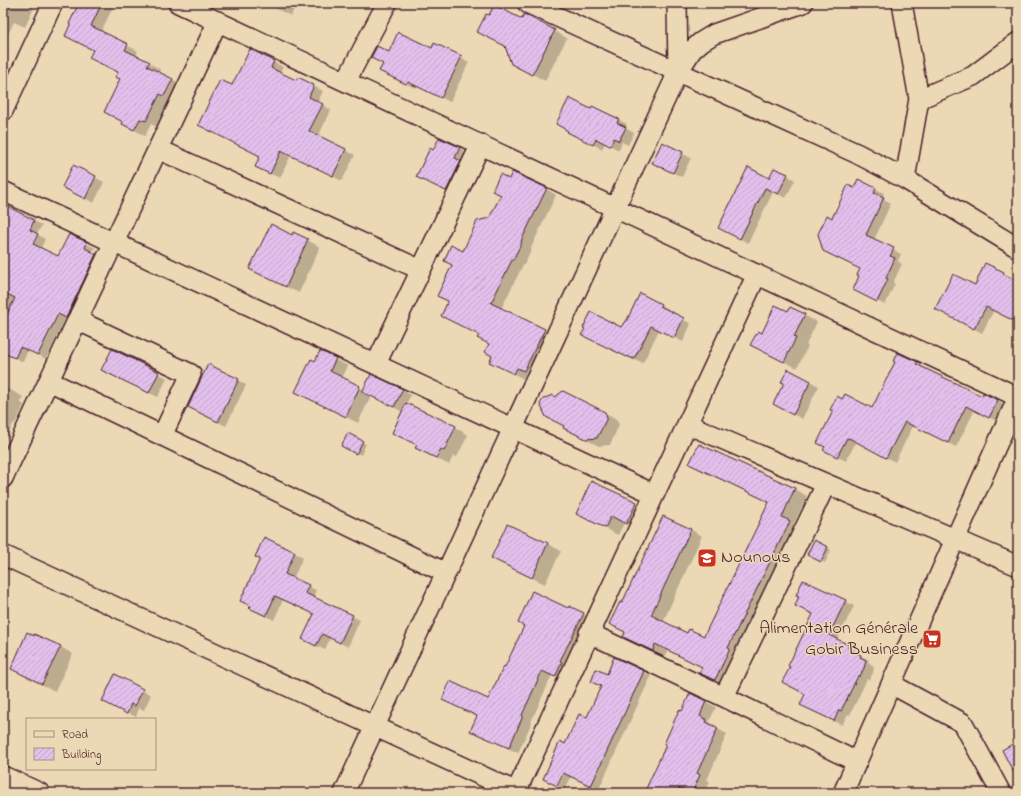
<svg xmlns="http://www.w3.org/2000/svg" width="1021" height="796" viewBox="0 0 1021 796" font-family="'Indie Flower',sans-serif">
	<style>
		.shadow { fill: #0003 }
		.building { fill: url(#building-hatch); stroke: #4a1f2b }
		.lines { fill: none; stroke-linecap: round; stroke-linejoin: round }
		.street-casing { stroke: #4a1f2b; stroke-width: 22 }
		.street { stroke: #ebd9b6; stroke-width: 19 }
		.labels { text-anchor: middle; dominant-baseline: central; stroke-width: 3; stroke-linejoin: round; paint-order: stroke }
		.poi-label { font-size: 18px; fill: #4a1f2b; stroke: #ebd9b6; text-anchor: start }
	</style>
	<defs>
		<pattern id="building-hatch" width="6" height="6" patternUnits="userSpaceOnUse"><rect width="6" height="6" fill="#e2c0ec"/><path d="M-1 1l2-2M0 6l6-6M5 7l2-2" fill="none" stroke="#c3a5cb"/></pattern>
	</defs>
	<rect width="100%" height="100%" fill="#ebd9b6"/>
	<filter id="ink" filterUnits="userSpaceOnUse"><feTurbulence type="fractalNoise" baseFrequency=".025" numOctaves="2"/><feDisplacementMap in="SourceGraphic" scale="8" xChannelSelector="R" yChannelSelector="G"/><feConvolveMatrix kernelMatrix="1 2 1 2 8 2 1 2 1" color-interpolation-filters="sRGB"/></filter>
	<g filter="url(#ink)">
		<path class="shadow" d="M3 3H26L34 8 25 27 14 22 3 44Z
			M80 3H115L101 32 138 51 136 56 160 69 158 72 183 85 175 101 170 99 157 127 151 124 145 136 124 124 121 79 118 72 91 58 94 51 66 36Z
			M264 3H297L291 16Z
			M368 3H382L379 9Z
			M525 15 567 38 545 81 525 70 522 21Z
			M250 50 283 67 280 73 297 81 298 78 323 91 318 102 331 110 318 137 355 155 342 181 291 155 280 178 266 172 261 156 233 87Z
			M432 50 461 57 469 62 450 102 416 85 415 88 388 75 389 53Z
			M619 120 627 124 625 128 634 133 628 145 622 142 619 150 605 143 602 149 577 136Z
			M662 143 691 158 682 177 661 167Z
			M459 148 467 152 454 195 425 181 434 152Z
			M74 167 104 182 94 203 72 192Z
			M787 175 795 180 786 198 773 192 748 243 727 232 770 179Z
			M509 180 546 189 556 195 531 248 532 249 524 265H523L501 309 555 336 535 376 527 373 524 379 500 367 493 356 490 344 480 335 449 301 438 296 463 253 490 219 502 196 493 191Z
			M858 180 884 193 882 198 891 203 874 240 901 254 898 261 902 264 893 283 895 284 885 305 862 294 861 269 832 219 854 189Z
			M3 205 42 225 37 234 45 239 41 248 59 257 69 235 95 248 92 253 104 259 74 322 66 318 46 359 28 350 23 362 3 352Z
			M294 233 320 247 299 293 263 276Z
			M1004 273 1011 277 1010 279 1018 283V322L994 310 982 333 944 313Z
			M661 305 669 309 668 311 691 324 683 342 659 330 643 363 636 360 635 361 583 335 622 329Z
			M790 308 817 322 806 345 808 346 797 368 764 352 762 334 788 312Z
			M112 350 167 378 158 397 111 375Z
			M320 352 348 366 342 378 364 390H402L411 395 406 404 455 427 468 435 457 457 453 456 449 465 416 448 418 445 403 412 371 396 358 423 296 392 316 362Z
			M898 354 917 363 925 368V369L982 397 998 401 1006 405 998 422 975 410 956 447 913 426 895 462 858 442 857 443 856 442 846 461 824 450 873 409 896 362Z
			M789 370 819 386 802 419 782 408 785 382Z
			M238 380 246 385 226 426 197 412Z
			M3 386 23 397 20 402 24 405 16 422 13 424 3 447Z
			M604 413 617 420 619 425 610 445 599 446 577 435 564 428 565 427 547 416Z
			M349 435 366 444 361 455 343 446Z
			M699 445 795 489 807 496 794 524 802 529 727 686 700 672 702 667 668 650 665 657 636 643 624 637 626 632 622 605 690 529 702 536 663 622 688 634 704 637 770 502 702 471 690 464Z
			M636 503 649 511 639 530 624 523 618 535 590 521 577 513Z
			M507 525 548 544 561 551 545 584 505 565 492 558Z
			M265 539 303 557 293 579 316 590 313 598 360 620 348 647 330 638 325 650 312 644 315 614 283 600 274 620 259 613 261 559Z
			M828 548 831 550 825 563 813 557Z
			M845 601 854 606 837 640 857 651 856 653 869 660 868 662 874 666 873 673 869 680 867 679 850 715 848 714 842 725 809 709 806 694 792 666 814 615 796 605Z
			M569 607 593 619 565 681 552 675 531 722H532L518 753 481 736 472 731 478 717 443 700 489 701 505 668Z
			M35 635 61 647 73 654 55 691 24 676 12 668Z
			M1018 641V659L1010 655Z
			M643 672 651 676 599 789 571 777 565 790 544 779 566 745 588 719 602 687 592 681 607 675Z
			M143 690 151 695 144 710 139 708 136 717 112 705Z
			M690 694 716 707 709 722 717 726 716 728 727 734 707 780 710 781 704 793H645Z"/>
		<path class="building" d="M79 3H102L91 26 128 44 125 50 150 62 147 66 173 79 164 96 160 94 146 121 140 119 134 130 122 124 123 122 104 112 120 79 115 77 118 72 89 58 93 50 65 36 70 25 69 24Z
			M494 5 522 19 524 14 555 30 532 75 511 64 505 46 477 32 486 14 489 15Z
			M398 32 432 48 434 43 462 56 441 98 408 82 406 84 379 71 383 64 371 58 377 46 389 52Z
			M250 49 274 61 271 68 296 80 298 77 314 85 309 97 323 104 309 131 346 149 333 176 281 151 270 174 255 167 260 156 198 125 220 80 232 85Z
			M569 98 591 109 592 106 619 119 617 123 626 127 619 141 614 138 610 146 596 139 593 145 567 132 568 131 556 124Z
			M439 138 460 147 455 158 461 161 446 191 416 177 430 148 433 150Z
			M662 142 683 152 673 173 652 163Z
			M73 165 96 176 85 199 62 187Z
			M748 167 769 178 774 168 788 174 778 194 765 188 740 239 718 228Z
			M512 172 547 188 521 241 522 242 513 260H512L491 303 545 329 524 371 517 368 514 374 489 362 492 356 485 352 489 344 477 338 479 335 441 316 448 301 437 296 452 265 444 261 451 245 463 251 477 221 489 218 501 195 492 191 500 174 509 179Z
			M858 179 876 188 874 193 884 197 866 235 894 248 890 256 895 258 886 278 888 279 877 302 853 290 859 276 857 275 860 269 823 251 818 234 827 215 832 218 848 185 854 188Z
			M3 204 34 220 30 230 38 234 33 244 58 256 69 234 87 242 85 248 96 254 66 318 58 314 38 355 20 347 15 358 3 353V323L15 298 3 292Z
			M271 224 292 235 293 232 308 239 286 287 249 269Z
			M985 263 1004 272 1003 274 1018 282V323L986 307 974 329 935 309 953 274 975 285Z
			M640 293 661 304 660 306 684 318 674 338 651 326 634 359 627 356V357L581 335 585 329 583 328 591 312 621 327 625 321 626 322Z
			M775 305 788 311 790 307 805 314 794 337 796 338 784 362 750 345 758 331 762 333Z
			M112 349 159 372 149 393 101 370Z
			M320 351 336 358 330 371 360 386 346 417 295 392 311 359 315 361Z
			M898 353 918 362 916 364 982 396 983 393 998 400 989 418 966 406 948 443 905 422 886 458 849 438V439L847 438 837 457 823 450 825 447 817 443 833 411 830 410 837 396 842 399 845 394 872 408 895 362 893 361Z
			M208 364 239 379 218 422 188 407Z
			M788 369 811 381 793 415 773 404 784 383 781 382Z
			M371 374 403 389 394 407 362 392Z
			M563 391 605 412 607 418 597 438 586 439 563 428 564 426 546 417 540 404 543 399 552 395 555 397Z
			M406 403 456 426 444 451 441 449 436 458 415 448 417 445 392 433Z
			M348 433 363 441 356 454 341 446Z
			M699 444 795 488 782 517 790 521 728 648 730 649 715 680 699 673 702 667 655 644 653 651 623 637 625 632 609 624 620 602 622 603 663 516 691 529 651 615 687 633 689 629 704 636 769 502 689 464Z
			M591 481 637 502 626 524 611 516 605 528 576 514Z
			M507 524 548 543 532 578 491 558Z
			M264 537 295 552 285 574 309 585 305 593 353 615 340 643 322 634 316 646 302 639 314 614 275 596 266 616 249 608 251 606 240 601 260 559 255 557Z
			M814 540 828 547 821 562 807 555Z
			M803 580 846 600 829 635 849 645 848 648 861 655 860 657 866 660 864 668 860 676H858L841 711 839 710 834 721 800 705 805 694 782 682 790 667 788 666 813 614 795 606 799 596 796 595Z
			M532 591 568 608 569 606 584 613 560 661 562 662 555 677 542 671 522 715 523 716 509 748 470 731 477 716 442 700 450 681 488 699 504 666 505 667 524 626 518 623Z
			M27 632 34 636V634L61 646 42 684 11 669Z
			M614 657 644 671 591 786 563 773 557 786 543 779 560 741 565 744 579 714 587 717 601 686 591 682 596 669 607 674Z
			M115 674 143 689 135 706 131 704 127 714 102 701Z
			M690 693 706 701 700 716 707 720 706 722 718 728 697 773 700 775 692 793 679 788 676 793H644L666 745 664 744 679 710 682 711Z
			M1018 741V781L1002 750Z"/>
		<g class="lines">
			<defs>
				<path id="street" d="M178 3 1018 397 843 793
					M527 3 858 154 905 179 1018 248
					M677 3 678 72
					M902 3 919 99 905 179
					M346 81 387 3
					M919 99 973 76 1018 42
					M3 111 53 3
					M158 149 421 270
					M3 191 654 494
					M77 320 191 374 162 436
					M376 364 481 144
					M49 381 446 573
					M687 424 1018 566
					M3 478 218 21
					M3 555 519 793
					M589 633 724 697 857 762
					M891 684 963 723 1001 793
					M724 697 826 484
					M3 776 40 793
					M516 792 757 274
					M344 793 678 72 692 50 701 42 714 34 803 3"/>
			</defs>
			<use href="#street" class="street-casing"/>
			<use href="#street" class="street"/>
		</g>
	</g>
	<defs>
		<symbol id="school-square" viewBox="-11 -11 22 22"><rect x="-9" y="-9" width="18" height="18" rx="4" fill="#c8321e" stroke="#ebd9b6"/><path d="M0-5L7-2L0 1L-7-2ZM-4 1L0 2.5L4 1V4Q0 6-4 4Z" fill="#fff"/></symbol>
		<symbol id="supermarket-square" viewBox="-11 -11 22 22"><rect x="-9" y="-9" width="18" height="18" rx="4" fill="#c8321e" stroke="#ebd9b6"/><path d="M-6-5.5h2.5l.6 2H6L4.5 2H-2.5L-4.4-4H-6ZM-1.5 3.2a1.3 1.3 0 1 0 .1 0ZM3 3.2a1.3 1.3 0 1 0 .1 0Z" fill="#fff"/></symbol>
	</defs>
	<g fill-rule="evenodd">
		<use href="#school-square" x="696" y="547" width="22" height="22"/>
		<use href="#supermarket-square" x="921" y="628" width="22" height="22"/>
	</g>
	<g class="labels">
		<g class="poi-label">
			<text x="721" y="558">Nounous</text>
			<text x="918" y="629" text-anchor="end">Alimentation Générale<tspan x="918" dy="21">Gobir Business</tspan></text>
		</g>
	</g>
	<rect width="1021" height="796" fill="none" stroke="#ebd9b6" stroke-width="16"/>
	<rect x="8" y="8" width="1005" height="780" fill="none" stroke="#4a1f2b" stroke-width="1.5" filter="url(#ink)"/>
	<rect x="26" y="718" width="130" height="52" fill="#ebd9b6" stroke="#ab8f7e"/>
	<rect x="34" y="731" width="20" height="6" fill="#ebd9b6" stroke="#ab8f7e"/>
	<text x="62" y="738" font-size="12" fill="#4a1f2b">Road</text>
	<rect x="34" y="748" width="20" height="12" fill="url(#building-hatch)" stroke="#ab8f7e"/>
	<text x="62" y="758" font-size="12" fill="#4a1f2b">Building</text>
</svg>
